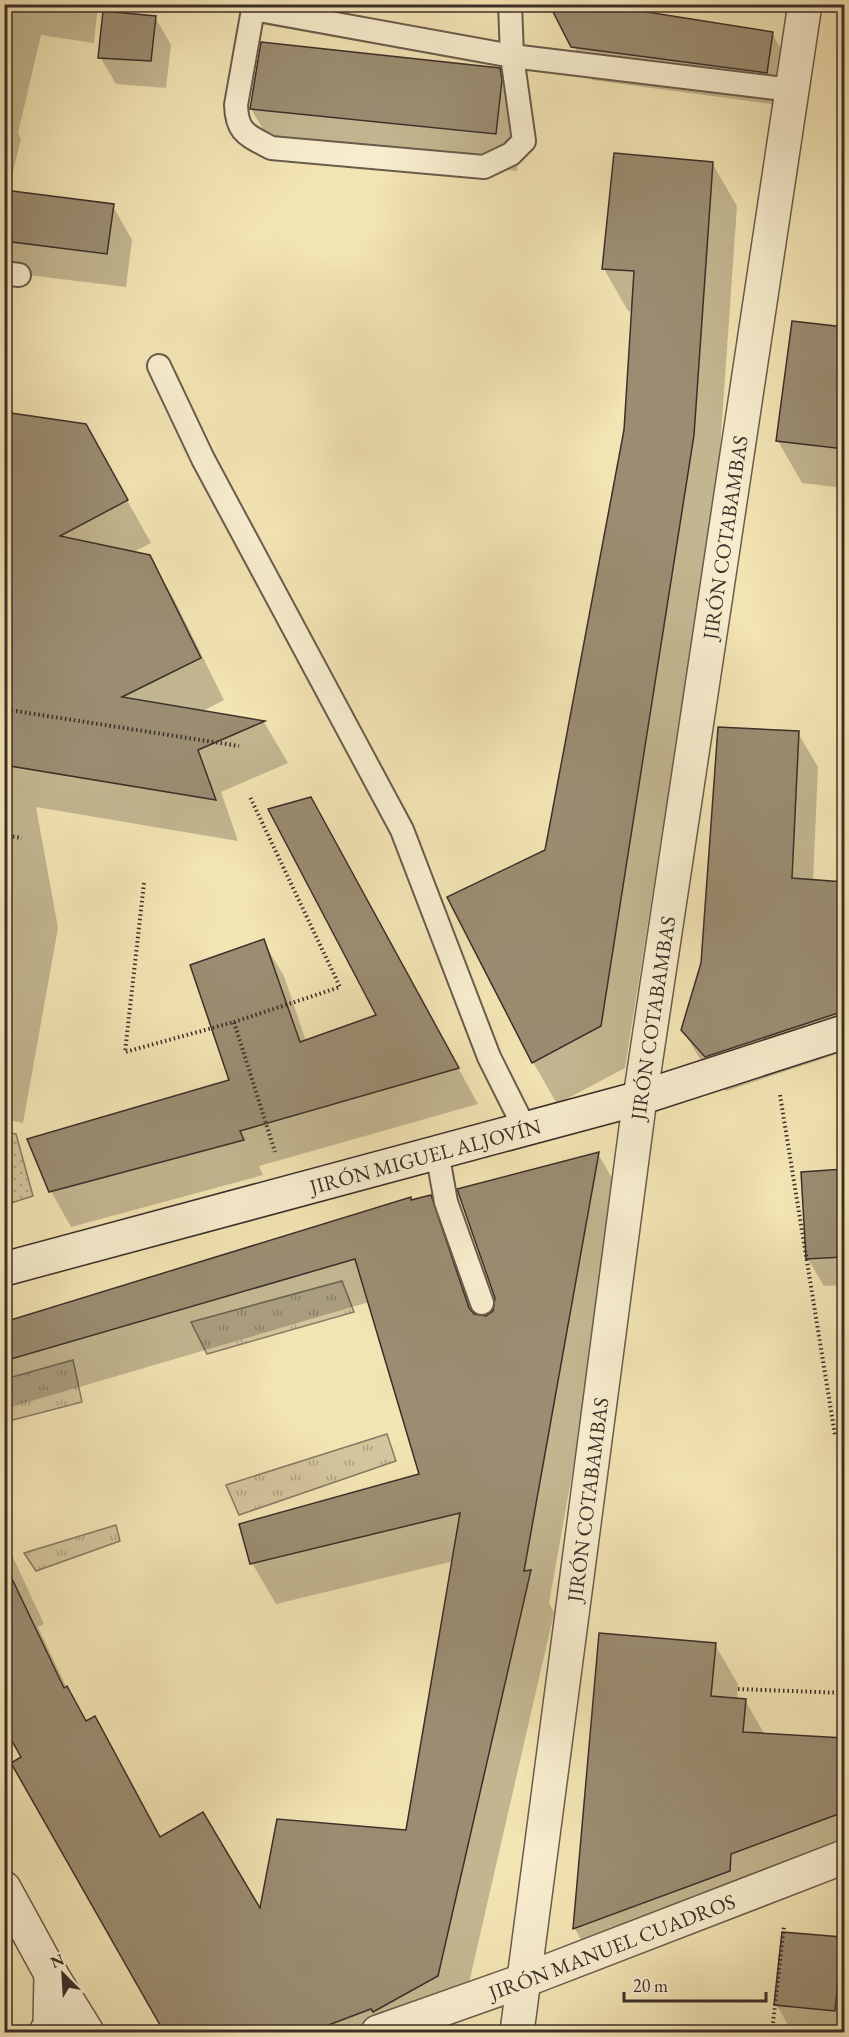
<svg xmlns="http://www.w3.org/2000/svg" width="849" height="2037" viewBox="0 0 849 2037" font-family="'EB Garamond',serif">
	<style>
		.grass { fill: url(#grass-tufts); stroke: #887a64; stroke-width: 1.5 }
		.park { fill: url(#park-dots); stroke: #887a64; stroke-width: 1.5 }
		.shadow { fill: #0003 }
		.building { fill: #9b8d72; stroke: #3c2f2a; stroke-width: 1.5 }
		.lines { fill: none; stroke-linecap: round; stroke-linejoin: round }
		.lane-casing { stroke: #6a5c4c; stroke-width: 26 }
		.street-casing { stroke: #6a5c4c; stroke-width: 36 }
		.secondary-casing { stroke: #3c2f2a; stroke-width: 36 }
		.path { stroke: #3c2f2a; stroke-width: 4; stroke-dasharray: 1.5 3; stroke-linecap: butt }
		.lane { stroke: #f7edce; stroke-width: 22 }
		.street { stroke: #f7edce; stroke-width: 33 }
		.secondary { stroke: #f7edce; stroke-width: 33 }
		.labels { text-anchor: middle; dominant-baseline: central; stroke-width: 5; stroke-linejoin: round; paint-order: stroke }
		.street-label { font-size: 21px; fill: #3c2f2a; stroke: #f7edce }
	</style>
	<defs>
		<pattern id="grass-tufts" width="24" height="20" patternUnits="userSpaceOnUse" patternTransform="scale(1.5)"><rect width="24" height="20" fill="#d4c59d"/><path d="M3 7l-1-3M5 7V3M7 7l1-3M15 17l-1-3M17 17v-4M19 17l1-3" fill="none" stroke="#ada080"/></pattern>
		<pattern id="park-dots" width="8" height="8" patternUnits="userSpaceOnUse" patternTransform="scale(1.5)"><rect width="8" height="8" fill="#d4c59d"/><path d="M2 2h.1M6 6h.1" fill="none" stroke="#ada080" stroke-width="1.8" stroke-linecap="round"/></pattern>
	</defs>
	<rect width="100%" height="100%" fill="#f3e4b4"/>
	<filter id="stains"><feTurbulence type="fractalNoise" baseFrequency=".00333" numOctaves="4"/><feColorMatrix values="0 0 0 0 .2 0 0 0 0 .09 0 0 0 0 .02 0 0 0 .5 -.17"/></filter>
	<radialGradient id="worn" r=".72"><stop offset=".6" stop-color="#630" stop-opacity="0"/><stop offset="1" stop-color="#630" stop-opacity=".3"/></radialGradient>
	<path class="grass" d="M342 1281 354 1312 207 1354 191 1322Z
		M73 1360 82 1402 5 1422V1379Z
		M387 1434 396 1461 239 1515 226 1485Z
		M116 1525 120 1541 36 1571 24 1553Z"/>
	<path class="park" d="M5 1132 16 1134 33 1196 5 1205Z"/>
	<path class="shadow" d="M4 4H98L94 43 41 35 18 133 21 139 8 192 113 206 132 240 126 287 4 272Z
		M551 4H655L654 15 772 33 791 67 786 106 592 80Z
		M155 17 171 45 166 88 116 84 100 57Z
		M262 43 499 69 521 106 522 118 517 171 273 146 251 109Z
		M712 163 737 206 718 478 625 1068 557 1104 533 1062 546 851 626 431 633 312 628 311 604 269Z
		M793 322 844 329V488L802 483 778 441Z
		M4 413 109 468 151 543 132 553 149 557 174 599 224 700 201 712 264 722 288 763 221 792 238 841 36 807 58 928 23 1123 4 1119Z
		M798 733 818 767 813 881 844 883V1052L726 1091 703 1064 683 1030Z
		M330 835 478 1104 259 1166 263 1175 71 1227 51 1191 231 1081 263 941 284 976 306 1041 378 1016Z
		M598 1154 622 1195 549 1603 554 1613 461 2018 434 2032H165L13 1764 23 1758 4 1634V1538L44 1624 38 1627 72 1699 86 1723 95 1718 161 1838 261 1912 407 1831 454 1561 276 1604 252 1563 420 1475 369 1302 4 1409V1323L410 1199 412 1202 430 1197 454 1238 481 1316 486 1317 494 1312Z
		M844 1171V1285L824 1286 808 1259 802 1173Z
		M601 1635 715 1645 738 1684 737 1699 745 1700 765 1735 844 1740V1860L753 1894 752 1910 597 1968 575 1929Z
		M783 1933 844 1938V2032H792L776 2004Z"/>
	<path class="building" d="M549 4H596L773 32 767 73 571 47Z
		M103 11 156 16 151 61 98 58Z
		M261 42 500 68 502 80 496 134 250 109Z
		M614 153 713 162 694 435 601 1026 532 1063 447 897 545 850 624 430 634 271 602 269Z
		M4 190 114 204 107 254 4 241Z
		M792 321 844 327V449L776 441Z
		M4 412 86 424 128 500 60 536 150 555 201 658 122 697 265 721 198 750 216 800 4 765Z
		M718 727 799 731 792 878 844 882V1011L705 1057 681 1030 701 963Z
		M311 797 459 1068 240 1131 244 1140 49 1192 27 1139 229 1080 190 965 264 939 300 1042 376 1015 268 809Z
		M599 1152 524 1571 531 1570 438 1976 373 2012 371 2009 310 2032H164L11 1763 21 1757 4 1727V1562L64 1688 67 1686 86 1721 95 1716 160 1837 203 1812 260 1908 277 1819 406 1830 460 1513 250 1564 239 1524 419 1474 355 1259 4 1361V1322L411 1197V1200L431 1195 469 1308 474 1314 486 1316 493 1311 495 1298 457 1189Z
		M844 1169V1257L806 1259 801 1172Z
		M599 1633 716 1643 711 1696 746 1699 743 1732 844 1738V1812L731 1854 730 1871 573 1929Z
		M782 1932 842 1937 835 2011 774 2005Z"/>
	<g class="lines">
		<defs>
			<path id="lane" d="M254 4 236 105C237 134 248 135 271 148L484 167 511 154 524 141 512 56 510 4
				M253 9 512 56 792 90
				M4 273 19 275
				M159 366 203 459 402 830 489 1057 525 1129
				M437 1152 446 1202 482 1303"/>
			<g id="street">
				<path d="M4 1888 51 1974 87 2032"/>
				<path d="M46 2032 50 2026 51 1974"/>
				<path id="s1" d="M378 2032 525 1980 844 1857"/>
				<path id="s2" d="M517 2032 640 1098 805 4"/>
			</g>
			<g id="secondary">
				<path id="s3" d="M4 1269 640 1098 844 1032"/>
			</g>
		</defs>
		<use href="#lane" class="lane-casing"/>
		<use href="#street" class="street-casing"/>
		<use href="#secondary" class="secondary-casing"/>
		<path class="path" d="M4 706 9 710 239 746
			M4 835 22 838
			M144 883 125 1052 234 1022 275 1152
			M234 1022 340 987 250 797
			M780 1095 835 1435
			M4 1168 6 1226
			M738 1689 844 1693
			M772 2032 784 1926"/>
		<use href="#lane" class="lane"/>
		<use href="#street" class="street"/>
		<use href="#secondary" class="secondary"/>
	</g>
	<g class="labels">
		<g class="street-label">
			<text stroke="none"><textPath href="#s2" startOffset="1509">JIRÓN COTABAMBAS</textPath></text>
			<text stroke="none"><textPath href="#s2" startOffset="1023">JIRÓN COTABAMBAS</textPath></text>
			<text stroke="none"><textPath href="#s3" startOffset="436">JIRÓN MIGUEL ALJOVÍN</textPath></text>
			<text stroke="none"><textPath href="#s2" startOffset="537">JIRÓN COTABAMBAS</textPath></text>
			<text stroke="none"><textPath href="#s1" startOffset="249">JIRÓN MANUEL CUADROS</textPath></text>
		</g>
	</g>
	<rect width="849" height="2037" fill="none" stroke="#f3e4b4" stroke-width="24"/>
	<rect x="6" y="6" width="837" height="2025" fill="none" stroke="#3c2f2a" stroke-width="3"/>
	<rect x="12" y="12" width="825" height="2013" fill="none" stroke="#3c2f2a" stroke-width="1.5"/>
	<g transform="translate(63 1974) rotate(336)" stroke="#f7edce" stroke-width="4.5" paint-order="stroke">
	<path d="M0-4.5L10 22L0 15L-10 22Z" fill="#3c2f2a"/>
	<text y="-9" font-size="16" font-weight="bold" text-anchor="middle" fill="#3c2f2a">N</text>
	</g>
	<path d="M624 1992v9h142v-9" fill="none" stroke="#3c2f2a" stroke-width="3"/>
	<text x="633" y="1992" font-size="18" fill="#3c2f2a" stroke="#f7edce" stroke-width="4.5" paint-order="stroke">20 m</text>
	<rect width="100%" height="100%" filter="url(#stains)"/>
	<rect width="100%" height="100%" fill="url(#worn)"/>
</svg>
